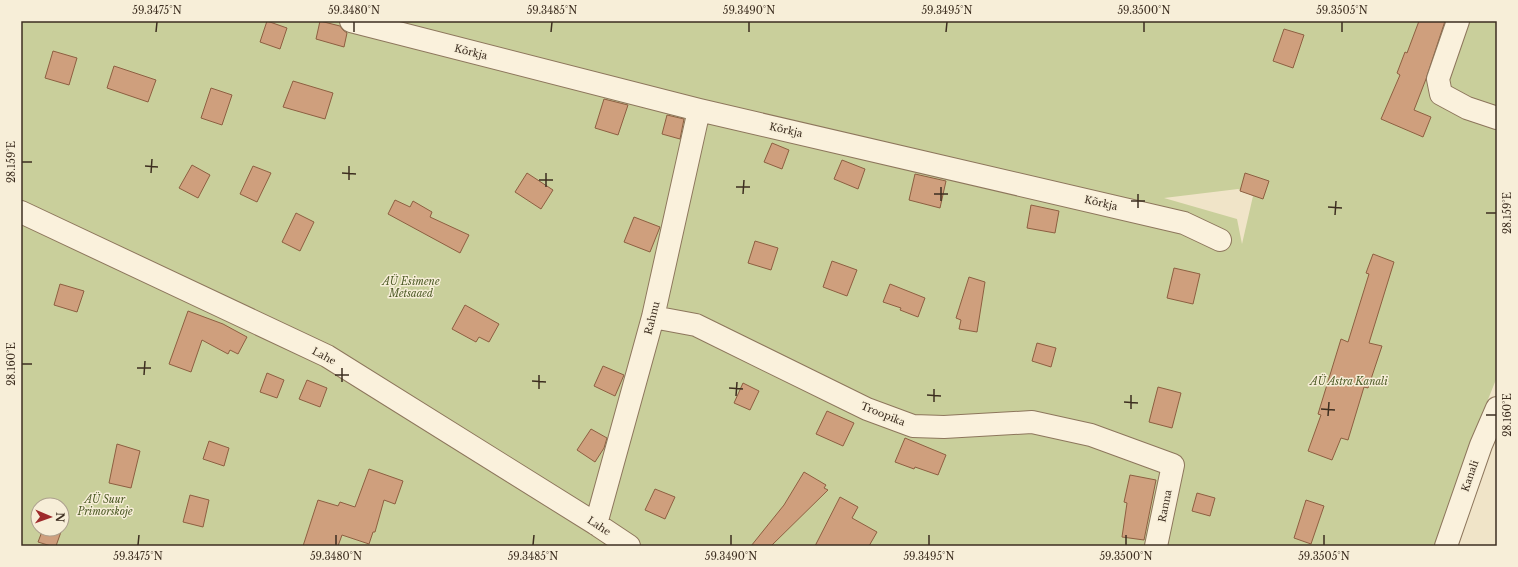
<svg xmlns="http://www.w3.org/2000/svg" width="1518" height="567" viewBox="0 0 1518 567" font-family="'Libre Baskerville',serif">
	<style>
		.green { fill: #c9cf9b; fill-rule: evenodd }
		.building { fill: #cf9f7d; stroke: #8d5f41 }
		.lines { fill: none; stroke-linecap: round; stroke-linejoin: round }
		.minor-casing { stroke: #8d765c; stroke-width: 24 }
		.minor { stroke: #faf1dc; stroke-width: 22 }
		.ticks { fill: none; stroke: #3d2e20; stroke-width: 1.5 }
		.labels { text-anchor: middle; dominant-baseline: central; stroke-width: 3; stroke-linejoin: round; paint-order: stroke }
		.street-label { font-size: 10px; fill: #3d2e20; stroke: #f7eed8 }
		.park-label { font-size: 10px; font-style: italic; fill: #4d5a26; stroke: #f7eed8 }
		.neatline { fill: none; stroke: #3d2e20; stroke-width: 1.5 }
		.ticks-label { font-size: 10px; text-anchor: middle; fill: #3d2e20 }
	</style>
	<rect width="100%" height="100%" fill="#f0e4c8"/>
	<path class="green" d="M21 21H1497V377L1473 437 1435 546H21ZM1238 189 1253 196 1242 244 1237 219 1164 198ZM38 505H62V529H38Z"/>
	<path class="building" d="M267 21 287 28 280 49 260 42Z
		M320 21 340 26 343 30 347 33 344 47 316 39Z
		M1419 21H1445L1426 79 1414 110 1431 117 1423 137 1381 119 1400 75 1397 73 1405 52 1407 53Z
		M1284 29 1304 35 1293 68 1273 61Z
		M53 51 77 58 69 85 45 78Z
		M114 66 156 80 148 102 107 88Z
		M293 81 333 93 325 119 283 107Z
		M211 88 232 95 222 125 201 118Z
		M604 99 628 105 618 135 595 128Z
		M667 115 684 119 680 139 662 134Z
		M772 143 789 150 782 169 764 162Z
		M842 160 865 169 858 189 834 179Z
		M192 165 210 175 198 198 179 188Z
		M253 166 271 173 257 202 240 194Z
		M527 173 553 190 541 209 515 192Z
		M1245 173 1269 181 1263 199 1240 191Z
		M915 174 946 181 940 208 909 200Z
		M395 200 410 207 413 201 432 212 430 217 469 235 460 253 388 214Z
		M1031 205 1059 211 1055 233 1027 228Z
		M296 213 314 222 300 251 282 242Z
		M634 217 660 227 650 252 624 242Z
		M755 241 778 248 771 270 748 263Z
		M1373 254 1394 262 1369 343 1382 346 1368 388 1364 387 1348 440 1341 438 1332 460 1308 451 1321 415 1318 414 1341 339 1348 342 1369 274 1366 273Z
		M832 261 857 270 847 296 823 287Z
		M1174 268 1200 274 1193 304 1167 298Z
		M969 277 985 282 977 332 959 329 961 320 956 318Z
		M60 284 84 291 77 312 54 305Z
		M890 284 925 298 918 317 900 310 901 308 883 302Z
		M465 305 499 324 489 342 479 337 476 342 452 329Z
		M188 311 223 324 247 337 238 354 230 350 228 354 202 340 191 372 169 364Z
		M1037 343 1056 348 1051 367 1032 361Z
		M603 366 624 375 615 396 594 386Z
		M267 373 284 380 277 398 260 392Z
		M307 380 327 388 320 407 299 399Z
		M743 383 759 391 750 410 734 403Z
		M1158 387 1181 393 1172 428 1149 422Z
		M827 411 854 423 843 446 816 434Z
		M591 429 607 438 604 448 595 462 577 450Z
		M905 438 946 455 938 475 915 467 914 469 895 462Z
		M209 441 229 448 224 466 203 459Z
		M117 444 140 451 131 488 109 483Z
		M369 469 403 481 395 504 384 500 375 532H373L369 544 342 535 338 546H303L318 500 338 506 340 502 355 507Z
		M804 472 826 485 824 488 828 490 771 546H751L784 505Z
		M1130 475 1156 480 1144 540 1122 537 1127 503 1124 502Z
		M655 489 675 497 665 519 645 510Z
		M1197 493 1215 498 1210 516 1192 511Z
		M190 495 209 500 203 527 183 522Z
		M840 497 858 507 852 518 877 532 869 546H815Z
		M1306 500 1324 506 1311 544 1294 538Z
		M43 529H62L56 546H51L38 542Z"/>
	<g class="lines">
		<defs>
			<path id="minor" d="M351 21 699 110 1184 223 1220 240
				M1458 21 1438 79 1441 94 1467 108 1497 118
				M21 212 327 356 596 524 629 546
				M653 317 696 325 867 409 913 426 944 427 1032 422 1091 435 1173 465 1156 546
				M596 524 653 317 699 110
				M1446 546 1481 445 1497 408"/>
		</defs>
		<use href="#minor" class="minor-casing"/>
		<use href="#minor" class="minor"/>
	</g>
	<path class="ticks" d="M156 32 157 22M354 32V22M551 32 552 22M749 32V22M946 32 947 22M1144 32V22M1342 32V22M22 162H32M145 166 158 167M151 173 152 159M342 173 356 174M349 180V166M539 180H553M546 187V173M736 187H750M743 194 744 180M934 194H948M941 201V187M1131 201H1145M1328 207 1342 208M1138 208V194M1486 213H1496M1335 215 1336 201M22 364H32M137 368H151M144 375 145 361M335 375H349M532 381 546 382M342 382V368M729 388 743 389M539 389V375M927 395 941 396M736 396 737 382M934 402V389M1124 402 1138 403M1131 409V395M1321 409 1335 410M1486 415H1496M1328 416 1329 402M138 545 139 535M336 545V535M533 545 534 535M731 545V535M929 545V535M1126 545V535M1324 545V535"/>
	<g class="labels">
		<g class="street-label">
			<text transform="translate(471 52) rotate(14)">Kõrkja</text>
			<text transform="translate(786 130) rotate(13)">Kõrkja</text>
			<text transform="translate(1101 203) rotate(13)">Kõrkja</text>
			<text transform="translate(652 318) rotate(-76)">Rahnu</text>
			<text transform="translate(324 356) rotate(28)">Lahe</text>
			<text transform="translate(883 414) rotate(22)">Troopika</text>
			<text transform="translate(1470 476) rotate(-71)">Kanali</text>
			<text transform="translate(1165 506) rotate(-79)">Ranna</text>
			<text transform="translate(599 526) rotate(33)">Lahe</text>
		</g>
		<g class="park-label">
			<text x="411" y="281">AÜ Esimene<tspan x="411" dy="12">Metsaaed</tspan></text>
			<text x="1349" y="381">AÜ Astra Kanali</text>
			<text x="105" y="499">AÜ Suur<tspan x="105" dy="12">Primorskoje</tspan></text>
		</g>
	</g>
	<rect width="1518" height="567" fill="none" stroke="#f7eed8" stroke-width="44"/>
	<g transform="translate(50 517) rotate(92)"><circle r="19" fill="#f7eed8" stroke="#ada18e"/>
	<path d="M0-3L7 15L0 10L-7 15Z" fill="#9e2a2b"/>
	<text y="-6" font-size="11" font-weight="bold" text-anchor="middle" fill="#3d2e20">N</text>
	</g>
	<rect x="22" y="22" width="1474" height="523" class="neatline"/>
	<g class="ticks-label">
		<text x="157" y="14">59.3475°N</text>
		<text x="354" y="14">59.3480°N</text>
		<text x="552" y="14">59.3485°N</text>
		<text x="749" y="14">59.3490°N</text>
		<text x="947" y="14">59.3495°N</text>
		<text x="1144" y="14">59.3500°N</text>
		<text x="1342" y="14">59.3505°N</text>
		<text transform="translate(11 162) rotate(-90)" y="4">28.159°E</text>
		<text transform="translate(1507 213) rotate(-90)" y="4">28.159°E</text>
		<text transform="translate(11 364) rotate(-90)" y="4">28.160°E</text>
		<text transform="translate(1507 415) rotate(-90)" y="4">28.160°E</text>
		<text x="138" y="560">59.3475°N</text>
		<text x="336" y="560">59.3480°N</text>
		<text x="533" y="560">59.3485°N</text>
		<text x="731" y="560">59.3490°N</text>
		<text x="929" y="560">59.3495°N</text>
		<text x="1126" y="560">59.3500°N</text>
		<text x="1324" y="560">59.3505°N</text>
	</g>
</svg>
